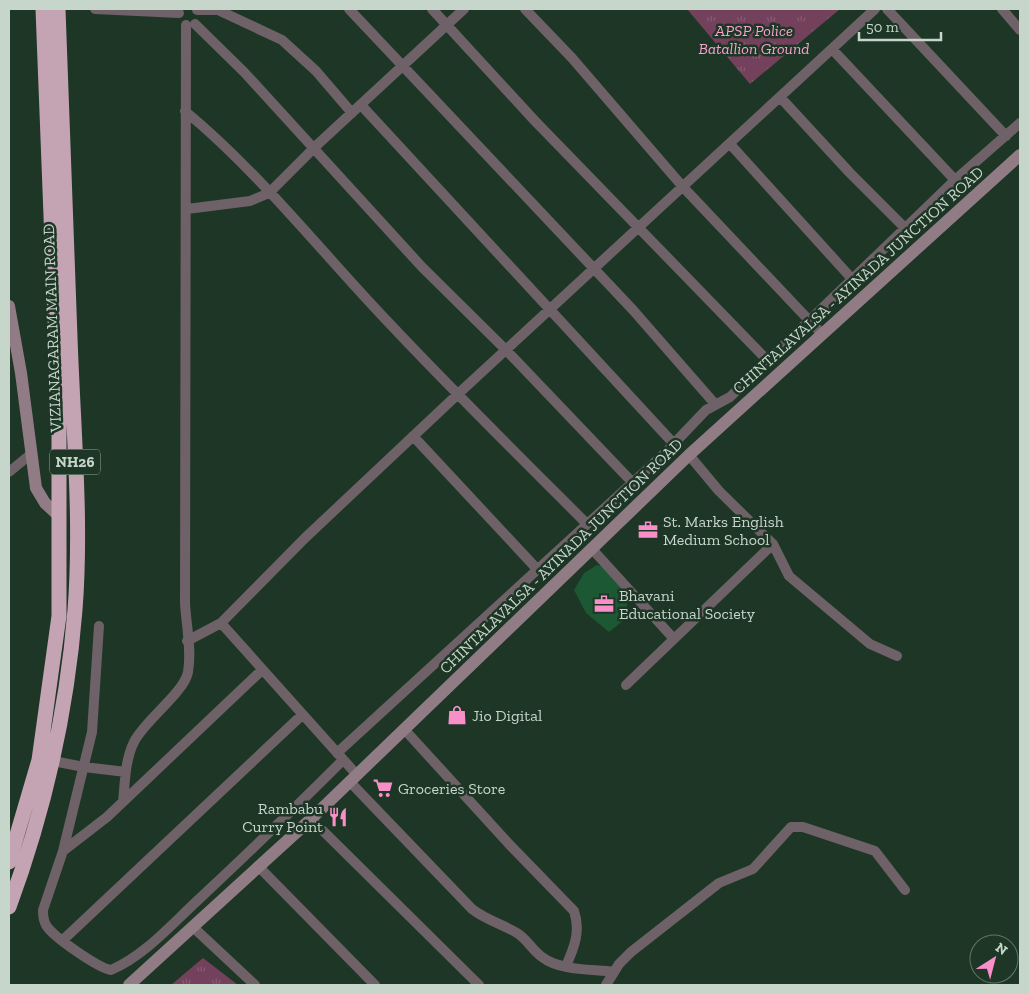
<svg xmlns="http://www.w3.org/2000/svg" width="1029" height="994" viewBox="0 0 1029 994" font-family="'Zilla Slab',serif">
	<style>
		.park { fill: url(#park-tufts) }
		.building { fill: #1c5833 }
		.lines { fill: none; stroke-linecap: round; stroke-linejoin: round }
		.street { stroke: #6e6167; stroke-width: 10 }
		.secondary { stroke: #917c86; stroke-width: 12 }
		.highway { stroke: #c4a3b3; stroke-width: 15 }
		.labels { text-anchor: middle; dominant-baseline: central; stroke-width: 5; stroke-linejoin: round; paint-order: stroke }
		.shield { fill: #1d3625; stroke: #94a699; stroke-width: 1 }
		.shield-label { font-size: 15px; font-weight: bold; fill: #c7d6cb }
		.park-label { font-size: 16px; font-style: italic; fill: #f8a1cf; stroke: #1d3625 }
		.street-label { font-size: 16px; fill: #c7d6cb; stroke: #1d3625 }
		.poi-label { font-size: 16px; fill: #c7d6cb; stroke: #1d3625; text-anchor: start }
	</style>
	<defs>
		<pattern id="park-tufts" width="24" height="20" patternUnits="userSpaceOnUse" patternTransform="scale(1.25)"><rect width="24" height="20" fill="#74415c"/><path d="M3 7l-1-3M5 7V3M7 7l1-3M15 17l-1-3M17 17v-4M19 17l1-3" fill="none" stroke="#865c72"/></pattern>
	</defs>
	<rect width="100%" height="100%" fill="#1d3625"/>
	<path class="park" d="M687 9H840L750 84Z
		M203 958 238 985H171Z"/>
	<path class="building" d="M597 565 605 567 629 595 624 620 609 632 586 613 574 590 584 573Z"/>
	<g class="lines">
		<path class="street" d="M95 9 179 13
			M349 9 633 310 715 404
			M432 9 535 121 768 361
			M525 9 572 58 683 187 822 334
			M887 9 1006 136
			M1002 9 1020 30
			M197 10H218L282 40 316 71 352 113
			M195 24 244 72 422 267 506 350 632 482
			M832 49 955 180
			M780 97 850 173 905 228
			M361 105 674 444
			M185 111C261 174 322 253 390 324 454 392 521 458 587 524
			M730 144 853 280
			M187 209 250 201 269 193 317 145 464 9
			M413 436 537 569
			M689 455 719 491 773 544 789 576 870 644 897 656
			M9 472 31 454
			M592 549 674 639
			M221 623 357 775
			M99 626 92 732 63 851 43 910C43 915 43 920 46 925 52 936 98 968 111 970 144 956 171 925 197 901 246 855 295 808 343 760
			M187 641 221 623 305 538 458 394 875 9
			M626 685 773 544
			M404 729 508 843 574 911C581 931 574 948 566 966
			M337 753 666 452 706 410 730 397 955 180 1020 123
			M53 761 84 767 126 772
			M350 782 472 909C486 920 502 924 517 933 527 939 532 950 542 957 560 971 592 969 614 972
			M123 802C125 782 125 760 134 742 145 720 184 693 188 672 192 650 186 624 185 603L186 25
			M311 819 479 985
			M63 851 107 817 262 670
			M258 866 375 985
			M194 928 255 985
			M63 940 302 715
			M606 985 619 964 631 952 719 883 753 869 791 827H803L875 851 905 890"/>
		<path class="secondary" d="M9 306 21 373 36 488 45 503 59 516
			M129 985 311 819 689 455 1020 155"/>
		<path class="highway" d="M9 862 39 760 59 616V422L43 9
			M9 907C44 812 67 712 75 610 82 520 73 427 70 337 66 227 62 118 58 9"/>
	</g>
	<defs>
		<symbol id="office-bare" viewBox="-9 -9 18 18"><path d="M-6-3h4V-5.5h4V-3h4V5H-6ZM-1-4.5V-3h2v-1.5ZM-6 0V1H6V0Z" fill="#f98fc9" stroke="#1d3625" stroke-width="2.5" paint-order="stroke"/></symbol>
		<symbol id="shop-bare" viewBox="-9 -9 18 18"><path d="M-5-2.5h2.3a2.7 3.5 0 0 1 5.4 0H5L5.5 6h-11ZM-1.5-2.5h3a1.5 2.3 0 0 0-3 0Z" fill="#f98fc9" stroke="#1d3625" stroke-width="2.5" paint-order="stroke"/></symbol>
		<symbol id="supermarket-bare" viewBox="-9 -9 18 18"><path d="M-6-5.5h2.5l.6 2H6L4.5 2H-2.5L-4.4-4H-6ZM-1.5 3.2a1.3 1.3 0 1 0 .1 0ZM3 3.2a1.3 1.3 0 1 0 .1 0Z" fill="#f98fc9" stroke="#1d3625" stroke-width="2.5" paint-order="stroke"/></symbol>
		<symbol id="restaurant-bare" viewBox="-9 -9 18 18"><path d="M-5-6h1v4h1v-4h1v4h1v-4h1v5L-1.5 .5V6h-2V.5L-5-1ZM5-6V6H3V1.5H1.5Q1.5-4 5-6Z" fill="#f98fc9" stroke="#1d3625" stroke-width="2.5" paint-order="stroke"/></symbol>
	</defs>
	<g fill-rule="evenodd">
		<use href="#office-bare" x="634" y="516" width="28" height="28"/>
		<use href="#office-bare" x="590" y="590" width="28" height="28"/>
		<use href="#shop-bare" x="443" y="701" width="28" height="28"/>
		<use href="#supermarket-bare" x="369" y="774" width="28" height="28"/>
		<use href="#restaurant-bare" x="324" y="803" width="28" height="28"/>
	</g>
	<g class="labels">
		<rect class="shield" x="50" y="449.5" width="50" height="25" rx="4"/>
		<g class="shield-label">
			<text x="75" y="462">NH26</text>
		</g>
		<g class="park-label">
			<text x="754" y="30">APSP Police<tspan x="754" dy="18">Batallion Ground</tspan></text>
		</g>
		<g class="street-label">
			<text transform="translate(858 280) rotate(-42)">CHINTALAVALSA - AYINADA JUNCTION ROAD</text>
			<text transform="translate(52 328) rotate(-92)">VIZIANAGARAM MAIN ROAD</text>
			<text transform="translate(561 556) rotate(-44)">CHINTALAVALSA - AYINADA JUNCTION ROAD</text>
		</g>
		<g class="poi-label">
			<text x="663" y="521">St. Marks English<tspan x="663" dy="18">Medium School</tspan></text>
			<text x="619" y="595">Bhavani<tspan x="619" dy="18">Educational Society</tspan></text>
			<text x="472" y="715">Jio Digital</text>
			<text x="398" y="788">Groceries Store</text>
			<text x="323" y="808" text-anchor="end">Rambabu<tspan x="323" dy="18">Curry Point</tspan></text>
		</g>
	</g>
	<rect width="1029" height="994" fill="none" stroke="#c7d6cb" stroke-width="20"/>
	<g transform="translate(994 959) rotate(36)"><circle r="24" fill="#1d3625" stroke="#617667"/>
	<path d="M0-4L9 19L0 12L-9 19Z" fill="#f98fc9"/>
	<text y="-8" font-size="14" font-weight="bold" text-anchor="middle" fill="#c7d6cb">N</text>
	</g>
	<path d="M859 32v8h82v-8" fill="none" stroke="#c7d6cb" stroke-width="2.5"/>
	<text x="866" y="32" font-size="15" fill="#c7d6cb" stroke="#1d3625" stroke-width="4" paint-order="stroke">50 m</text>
</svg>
